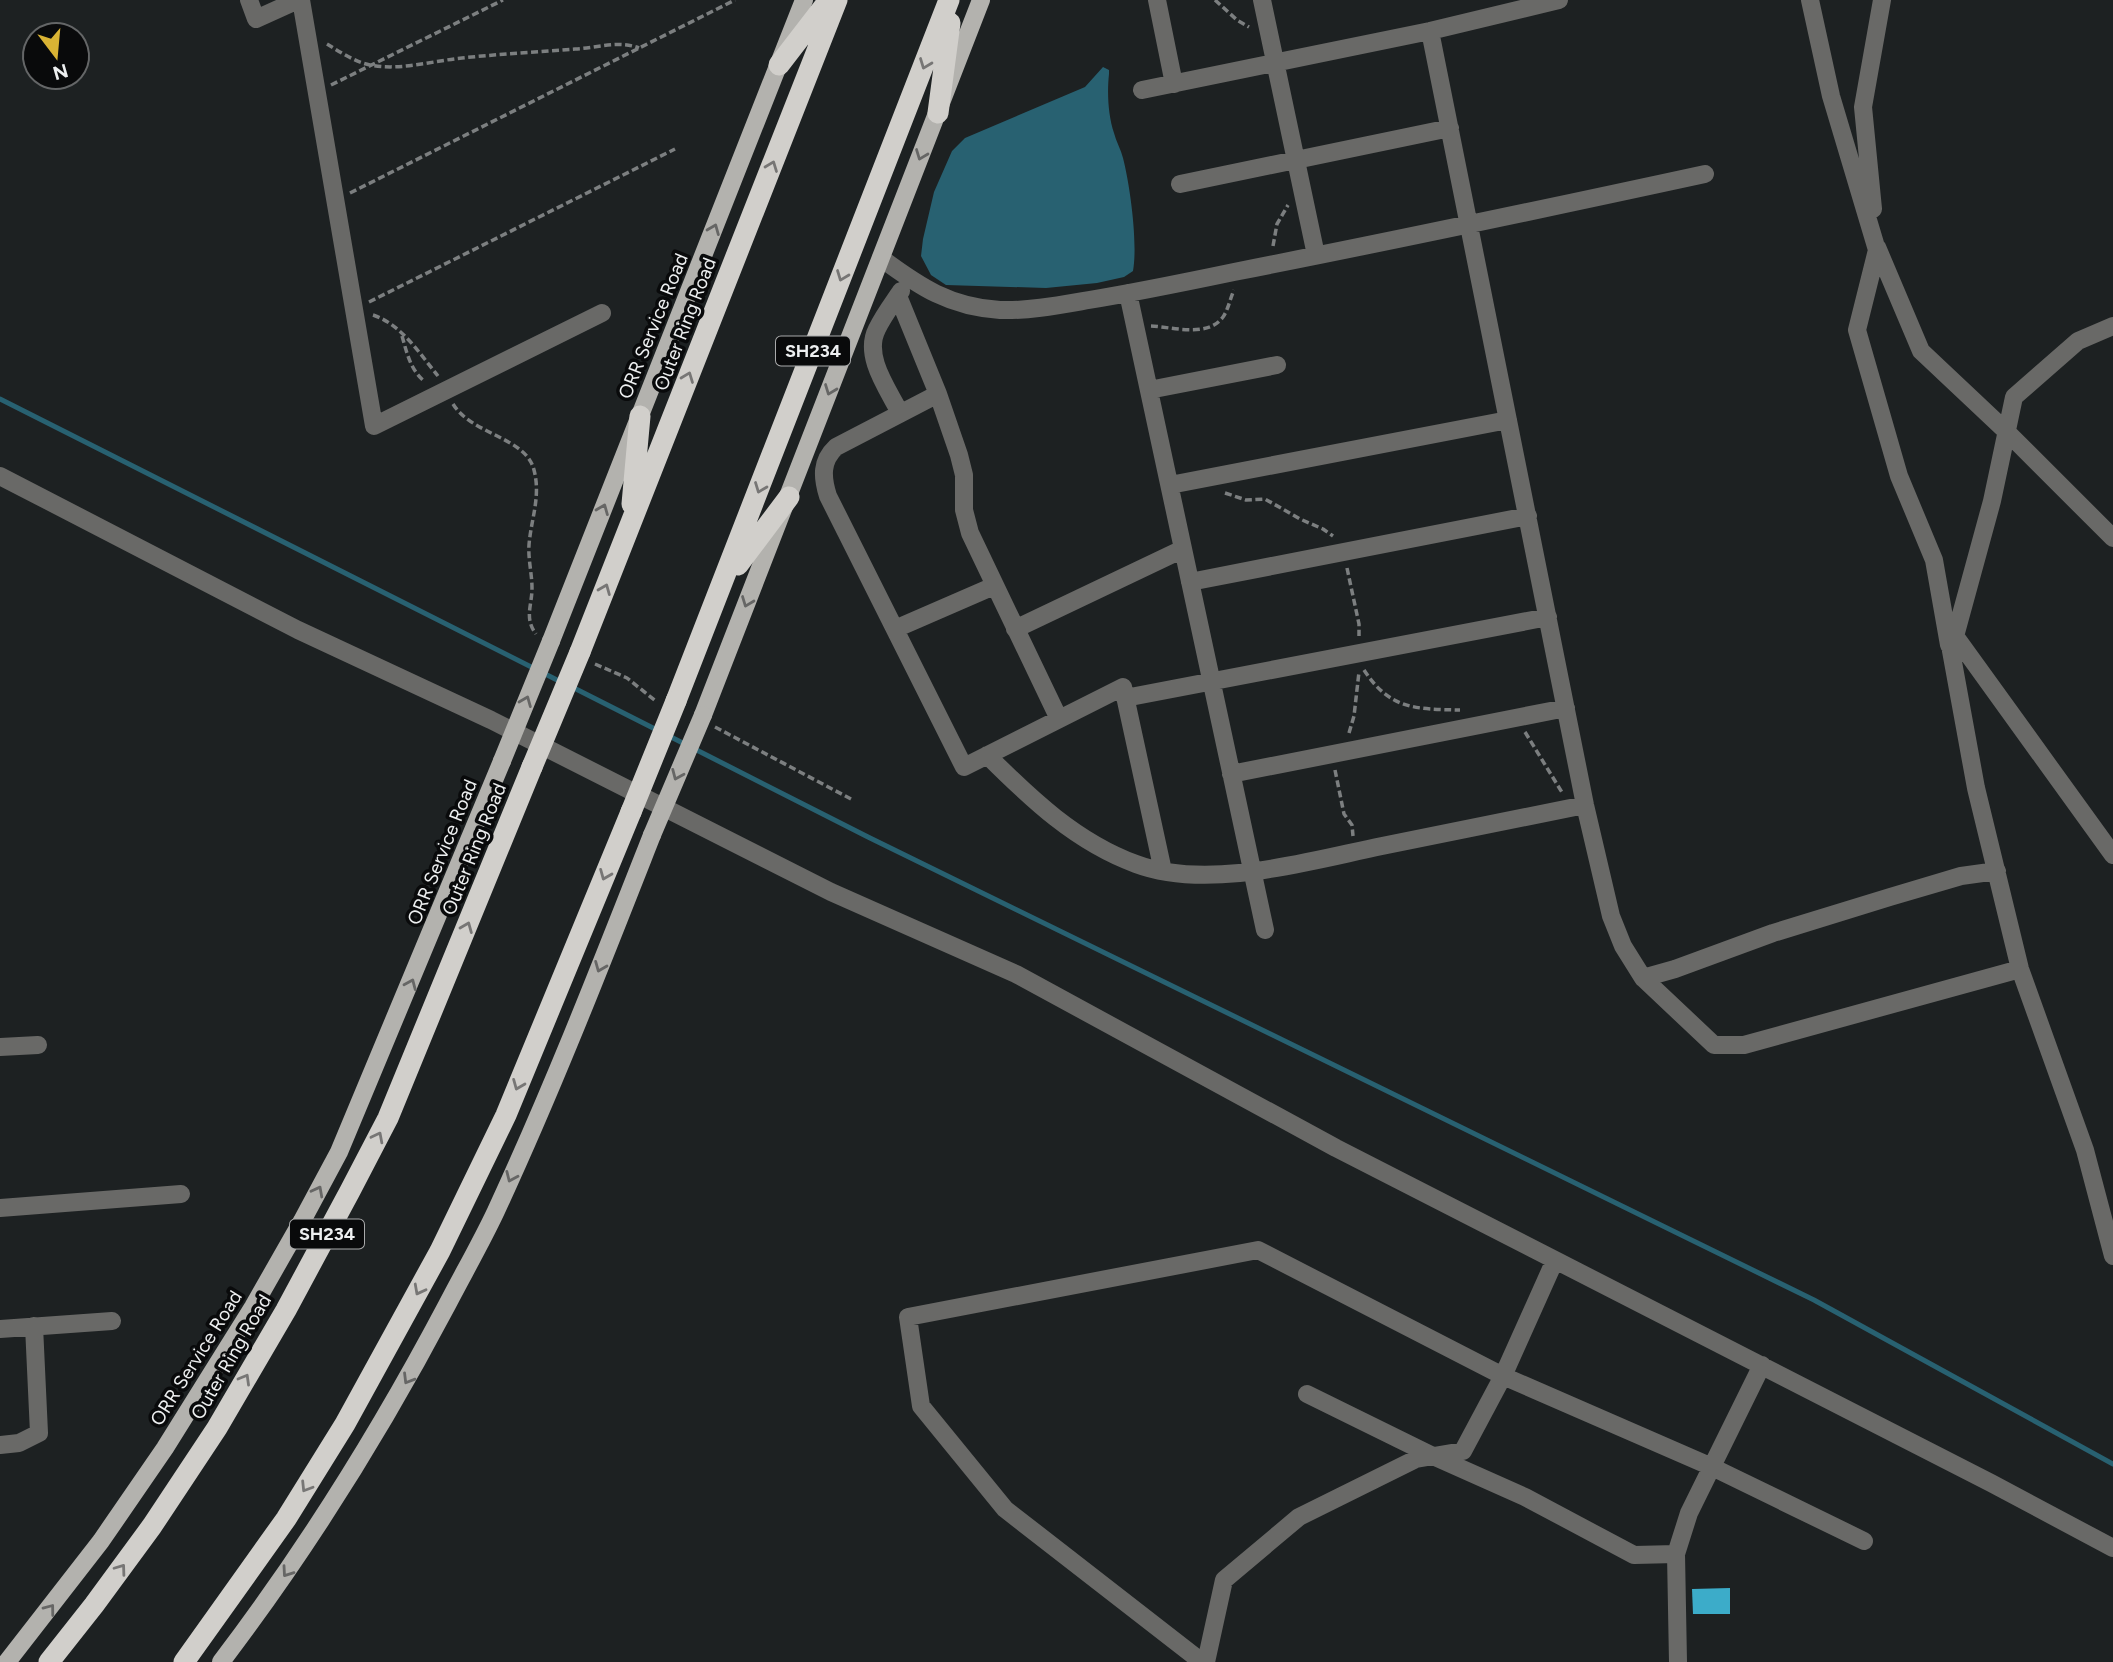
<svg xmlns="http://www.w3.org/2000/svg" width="2113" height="1662" viewBox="0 0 2113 1662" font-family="Figtree,sans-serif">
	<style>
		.water { fill: #286171 }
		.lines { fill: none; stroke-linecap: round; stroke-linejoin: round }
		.stream { stroke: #286171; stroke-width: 5 }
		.building { fill: #3cacc9 }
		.path { stroke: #7c7f80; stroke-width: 3.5; stroke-dasharray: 7 3.5; stroke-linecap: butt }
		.minor { stroke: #696967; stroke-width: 18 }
		.primary { stroke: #b3b2ae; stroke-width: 18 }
		.motorway { stroke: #d1cfcb; stroke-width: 21 }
		.primary-bridge { stroke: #b3b2ae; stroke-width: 18 }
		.motorway-bridge { stroke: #d1cfcb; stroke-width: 21 }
		.oneway { stroke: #777675 }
		.oneway2 { stroke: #666665 }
		.labels { text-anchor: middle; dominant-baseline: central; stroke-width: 7; stroke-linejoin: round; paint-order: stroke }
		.shield { fill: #090a0b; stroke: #a9aaab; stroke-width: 2 }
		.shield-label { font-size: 18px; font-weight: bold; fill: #edeff0 }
		.street-label { font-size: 19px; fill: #edeff0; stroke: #090a0b }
	</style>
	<rect width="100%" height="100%" fill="#1d2122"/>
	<path class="water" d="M1103 67 1109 70V74C1107 92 1108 115 1114 133 1116 141 1121 150 1123 158 1130 185 1138 243 1133 271L1124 277 1097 283 1046 288 946 285 931 275 921 256 923 239 934 192 952 151 965 138 1085 87Z"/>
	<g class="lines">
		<path class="stream" d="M0 399 563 683
			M572 687 657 730
			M669 736 868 837 1814 1300 2113 1464"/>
	</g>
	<path class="building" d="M1730 1588V1614H1693L1692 1589Z"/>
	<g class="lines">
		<path class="path" d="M1215 0 1237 20 1249 27
			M327 44C340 52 355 62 370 65 400 71 432 61 462 58 500 54 538 52 575 49 597 48 618 40 639 48
			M331 85 503 0
			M350 193 735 0
			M1273 246 1277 224 1288 205
			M369 302 675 149
			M373 315C401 324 420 354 438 376
			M1151 326C1172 327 1208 338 1223 317 1228 310 1230 299 1234 290
			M402 336C407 353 410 369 424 381
			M453 404C472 435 526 437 534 470 541 497 531 519 529 545 528 559 532 574 532 588 532 606 524 618 536 634
			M1225 493 1246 500 1265 499 1300 519 1323 529 1333 536
			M1347 568 1359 624V636
			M595 664 627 678 657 702
			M1364 670C1390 710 1416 709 1460 710
			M715 727 851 799
			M1525 732 1563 794
			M1349 733 1354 716 1359 672
			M1335 770 1344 814 1352 825 1353 836"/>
		<path class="minor" d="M249 0 256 19 298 0
			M301 0 374 426 602 313
			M1157 0 1174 84
			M1262 0 1316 255
			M1810 0 1831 96 1877 250 1857 330 1899 476 1934 560 1949 645
			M1430 31 1585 805 1611 916 1623 946 1643 978 1675 969 1773 933 1890 897 1961 876 1997 871
			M1142 90 1430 31 1559 0
			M1180 184 1450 128
			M1873 209 1863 107 1882 0
			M1877 247 1921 351 2007 432 2113 538
			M881 258C920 287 950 307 1000 310 1029 311 1060 305 1089 300 1138 292 1186 282 1234 272 1392 241 1548 208 1705 174
			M1128 293 1265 930
			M898 296 938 394 959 455 964 475V510L970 533 1059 719
			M2113 326 2078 341 2014 397 1992 501 1951 651 1976 788 2020 969 2085 1150 2113 1256
			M1149 390 1277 365
			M938 394 836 447C821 461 822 477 828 496L964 767 1123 687 1163 871
			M900 413C888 389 863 356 877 329 883 316 893 303 901 291
			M0 476 298 630 491 720 831 892 1016 974 1336 1148 1991 1483 2113 1548
			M1170 485 1508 420
			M1190 582 1528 516
			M895 629 994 586
			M1015 629 1183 549
			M1955 636 2113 855
			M1125 698 1548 617
			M987 755C1031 799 1076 842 1136 864 1208 891 1309 861 1382 846 1450 832 1518 819 1585 805
			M1231 774 1566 708
			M1643 978 1714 1045H1744L2020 969
			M0 1047 38 1045
			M0 1208 181 1194
			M0 1329 112 1321
			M1307 1394 1433 1456 1525 1497 1634 1555 1676 1554
			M0 1445 19 1443 39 1433 34 1326
			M1202 1662 1005 1509 921 1406 908 1317 1258 1250 1503 1376 1712 1467 1864 1541
			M1206 1662 1224 1580 1299 1517 1416 1459 1463 1451 1503 1376 1555 1260
			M1678 1662 1676 1554 1689 1513 1762 1365"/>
		<path class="primary" d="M551 641 804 0
			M703 715 981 0
			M7 1662 101 1541 165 1448 253 1307 302 1221 339 1152 502 761
			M221 1662C307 1549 381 1430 447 1305 463 1274 481 1243 496 1211 553 1088 602 962 652 835"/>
		<path class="motorway" d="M779 65 829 0
			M938 113 950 23
			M632 504 640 416
			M738 565 789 497
			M580 652 837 0
			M676 701 949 0
			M49 1662 94 1605 152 1526 217 1428 286 1310 350 1191 388 1118 532 767
			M184 1662 286 1519 345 1424 440 1251 506 1115 631 812"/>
		<path class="primary-bridge" d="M502 761 551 641
			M652 835 703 715"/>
		<path class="motorway-bridge" d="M532 767 580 652
			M631 812 676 701"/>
	</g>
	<defs><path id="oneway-chevron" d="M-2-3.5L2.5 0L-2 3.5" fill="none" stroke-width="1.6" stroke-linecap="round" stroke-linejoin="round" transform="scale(1.75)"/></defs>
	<g class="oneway">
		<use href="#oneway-chevron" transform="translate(925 64) rotate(111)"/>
		<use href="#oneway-chevron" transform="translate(772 166) rotate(-69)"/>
		<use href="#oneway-chevron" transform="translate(842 276) rotate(111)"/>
		<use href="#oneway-chevron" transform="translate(688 377) rotate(-69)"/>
		<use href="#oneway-chevron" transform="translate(760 488) rotate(111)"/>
		<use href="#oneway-chevron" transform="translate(605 589) rotate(-68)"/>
		<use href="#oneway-chevron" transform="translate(605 875) rotate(112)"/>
		<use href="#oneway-chevron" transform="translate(467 927) rotate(-68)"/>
		<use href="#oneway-chevron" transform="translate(518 1085) rotate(112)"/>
		<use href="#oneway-chevron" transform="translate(378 1137) rotate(-63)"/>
		<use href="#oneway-chevron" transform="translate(419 1290) rotate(118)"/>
		<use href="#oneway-chevron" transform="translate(245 1379) rotate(-60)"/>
		<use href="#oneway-chevron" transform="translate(306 1487) rotate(122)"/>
		<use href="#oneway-chevron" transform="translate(121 1569) rotate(-54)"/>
	</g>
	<g class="oneway2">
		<use href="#oneway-chevron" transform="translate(921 155) rotate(111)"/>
		<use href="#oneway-chevron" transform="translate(714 229) rotate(-68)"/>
		<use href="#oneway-chevron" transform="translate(830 390) rotate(111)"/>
		<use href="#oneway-chevron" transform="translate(603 509) rotate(-68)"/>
		<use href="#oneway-chevron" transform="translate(747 602) rotate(111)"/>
		<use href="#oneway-chevron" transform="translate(526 701) rotate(-68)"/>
		<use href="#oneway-chevron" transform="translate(677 775) rotate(113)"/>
		<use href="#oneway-chevron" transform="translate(600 967) rotate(112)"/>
		<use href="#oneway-chevron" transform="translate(411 984) rotate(-67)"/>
		<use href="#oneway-chevron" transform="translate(511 1177) rotate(114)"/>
		<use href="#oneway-chevron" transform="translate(318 1191) rotate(-62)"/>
		<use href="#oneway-chevron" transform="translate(408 1379) rotate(121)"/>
		<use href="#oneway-chevron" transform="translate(287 1572) rotate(125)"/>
		<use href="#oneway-chevron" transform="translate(50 1609) rotate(-53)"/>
	</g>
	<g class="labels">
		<g class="shield">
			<rect x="776" y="336.5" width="74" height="29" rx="5"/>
			<rect x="290" y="1219.5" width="74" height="29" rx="5"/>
		</g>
		<g class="shield-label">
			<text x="813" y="351">SH234</text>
			<text x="327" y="1234">SH234</text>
		</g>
		<g class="street-label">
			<text transform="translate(685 324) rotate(-69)">Outer Ring Road</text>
			<text transform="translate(653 326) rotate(-68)">ORR Service Road</text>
			<text transform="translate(474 849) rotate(-68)">Outer Ring Road</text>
			<text transform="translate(442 852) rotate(-68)">ORR Service Road</text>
			<text transform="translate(231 1357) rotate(-60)">Outer Ring Road</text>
			<text transform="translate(196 1358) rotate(-58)">ORR Service Road</text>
		</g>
	</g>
	<g transform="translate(56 56) rotate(164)"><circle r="33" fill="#090a0b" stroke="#646667" stroke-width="2"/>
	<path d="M0-5L12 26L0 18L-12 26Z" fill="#d9b334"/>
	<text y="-10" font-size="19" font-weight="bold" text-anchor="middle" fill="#edeff0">N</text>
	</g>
</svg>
